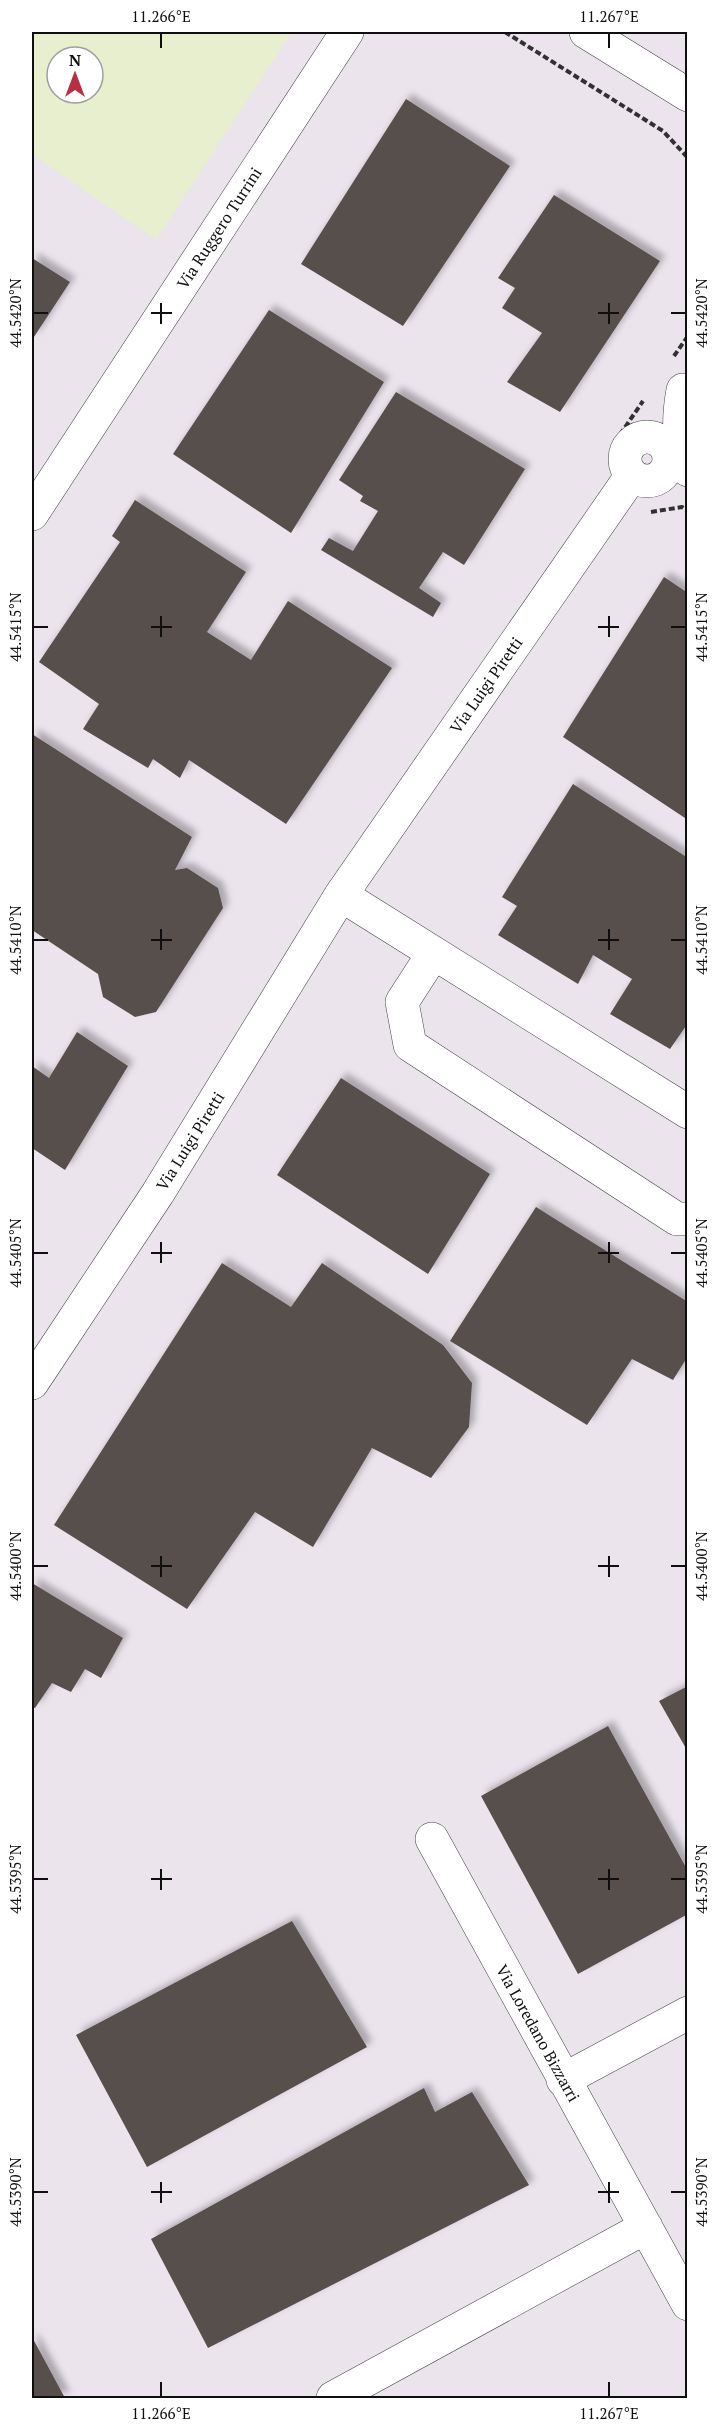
<svg xmlns="http://www.w3.org/2000/svg" width="719" height="2430" viewBox="0 0 719 2430" font-family="'PT Serif',serif">
	<style>
		.industrial { fill: #ebe4ed; fill-rule: evenodd }
		.pitch { fill: #e7efce; fill-rule: evenodd }
		.building { fill: #574f4c; filter: url(#shadow) }
		.lines { fill: none; stroke-linecap: round; stroke-linejoin: round }
		.minor-casing { stroke: #424242; stroke-width: 34 }
		.path { stroke: #313131; stroke-width: 4; stroke-dasharray: 6 3; stroke-linecap: butt }
		.minor { stroke: #fff; stroke-width: 33 }
		.ticks { fill: none; stroke: #0f0f0f; stroke-width: 2 }
		.labels { text-anchor: middle; dominant-baseline: central; stroke-width: 6; stroke-linejoin: round; paint-order: stroke }
		.street-label { font-size: 16px; fill: #0f0f0f; stroke: #fff }
		.neatline { fill: none; stroke: #0f0f0f; stroke-width: 2 }
		.ticks-label { font-size: 15px; text-anchor: middle; fill: #0f0f0f }
	</style>
	<defs>
		<filter id="shadow"><feDropShadow dx="5.5" dy="-5.5" stdDeviation="3" flood-color="#0004"/></filter>
	</defs>
	<rect width="100%" height="100%" fill="#fefaf1"/>
	<path class="industrial" d="M32 32H687V2398H32ZM57 57H93V93H57Z"/>
	<path class="pitch" d="M32 32H292L156 240 32 154ZM57 57H93V93H57Z"/>
	<path class="building" d="M406 99 510 166 403 326 301 264Z
		M554 195 660 261 560 412 507 382 542 333 502 308 515 288 498 278Z
		M32 258 70 282 32 340Z
		M269 310 384 382 291 533 173 454Z
		M396 392 525 469 464 565 443 552 419 588 441 603 433 617 321 550 329 538 353 551 378 511 360 501 363 496 339 480Z
		M135 500 246 572 207 632 251 660 288 601 392 668 286 824 189 760 180 778 153 759 148 768 83 729 99 704 39 662 120 542 112 536Z
		M664 577 688 593V820L563 737Z
		M32 734 192 837 175 870 187 868 218 888 223 908 156 1012 135 1017 103 997 98 974 32 930Z
		M573 784 688 858V1023L670 1049 610 1014 632 979 593 955 578 984 498 935 517 906 502 897Z
		M77 1032 128 1066 65 1170 32 1148V1066L49 1078Z
		M341 1078 490 1174 428 1274 277 1175Z
		M536 1207 688 1302V1356L673 1380 632 1359 587 1425 450 1341Z
		M222 1263 291 1307 322 1263 443 1345 472 1383 469 1427 431 1478 372 1448 313 1547 255 1512 187 1609 54 1525Z
		M32 1583 123 1638 101 1678 85 1669 71 1692 52 1683 35 1708 32 1707Z
		M688 1686V1752L659 1701Z
		M608 1726 688 1871V1914L578 1974 481 1796Z
		M292 1921 367 2047 147 2167 76 2035Z
		M424 2088 435 2112 472 2092 529 2185 208 2348 151 2239Z
		M32 2337 65 2398H32Z"/>
	<g class="lines">
		<defs>
			<path id="minor" d="M586 32 688 95
				M683 390C678 417 677 444 688 470
				M625 459a22 22 0 1 1 44 0a22 22 0 1 1-44 0Z
				M32 514 347 32
				M341 895 688 1112
				M433 954 402 1002 410 1045 677 1219H688
				M32 1383 158 1193 341 895 632 475
				M432 1839 688 2304
				M563 2080 688 2013
				M333 2398 646 2227"/>
		</defs>
		<use href="#minor" class="minor-casing"/>
		<path class="path" d="M505 32 663 131 688 158
			M674 356 688 336
			M615 442 643 401
			M651 512 682 507 688 511"/>
		<use href="#minor" class="minor"/>
	</g>
	<path class="ticks" d="M161 33V48M609 33V48M161 303V324M609 303V324M33 313H48M151 313H172M598 313H619M671 313H686M161 616V637M609 616V637M33 627H48M151 627H172M598 627H619M671 627H686M161 929V950M609 929V950M33 940H48M151 940H172M598 940H619M671 940H686M161 1242V1263M609 1242V1263M33 1253H48M151 1253H172M598 1253H619M671 1253H686M161 1556V1577M609 1556V1577M33 1566H48M151 1566H172M598 1566H619M671 1566H686M161 1869V1890M609 1869V1890M33 1879H48M151 1879H172M598 1879H619M671 1879H686M161 2182V2203M609 2182V2203M33 2192H48M151 2192H172M598 2192H619M671 2192H686M161 2382V2397M609 2382V2397"/>
	<g class="labels">
		<g class="street-label">
			<text transform="translate(219 228) rotate(-57)">Via Ruggero Turrini</text>
			<text transform="translate(486 685) rotate(-55)">Via Luigi Piretti</text>
			<text transform="translate(190 1141) rotate(-58)">Via Luigi Piretti</text>
			<text transform="translate(538 2033) rotate(61)">Via Loredano Bizzarri</text>
		</g>
	</g>
	<rect width="719" height="2430" fill="none" stroke="#ffffff" stroke-width="66"/>
	<g transform="translate(75 75)"><circle r="28" fill="#ffffff" stroke="#9f9f9f" stroke-width="1.5"/>
	<path d="M0-4.5L10 22L0 15L-10 22Z" fill="#b72f43"/>
	<text y="-9" font-size="16" font-weight="bold" text-anchor="middle" fill="#0f0f0f">N</text>
	</g>
	<rect x="33" y="33" width="653" height="2364" class="neatline"/>
	<g class="ticks-label">
		<text x="161" y="22">11.266°E</text>
		<text x="609" y="22">11.267°E</text>
		<text transform="translate(16 313) rotate(-90)" y="5">44.5420°N</text>
		<text transform="translate(702 313) rotate(-90)" y="5">44.5420°N</text>
		<text transform="translate(16 627) rotate(-90)" y="5">44.5415°N</text>
		<text transform="translate(702 627) rotate(-90)" y="5">44.5415°N</text>
		<text transform="translate(16 940) rotate(-90)" y="5">44.5410°N</text>
		<text transform="translate(702 940) rotate(-90)" y="5">44.5410°N</text>
		<text transform="translate(16 1253) rotate(-90)" y="5">44.5405°N</text>
		<text transform="translate(702 1253) rotate(-90)" y="5">44.5405°N</text>
		<text transform="translate(16 1566) rotate(-90)" y="5">44.5400°N</text>
		<text transform="translate(702 1566) rotate(-90)" y="5">44.5400°N</text>
		<text transform="translate(16 1879) rotate(-90)" y="5">44.5395°N</text>
		<text transform="translate(702 1879) rotate(-90)" y="5">44.5395°N</text>
		<text transform="translate(16 2192) rotate(-90)" y="5">44.5390°N</text>
		<text transform="translate(702 2192) rotate(-90)" y="5">44.5390°N</text>
		<text x="161" y="2419">11.266°E</text>
		<text x="609" y="2419">11.267°E</text>
	</g>
</svg>
